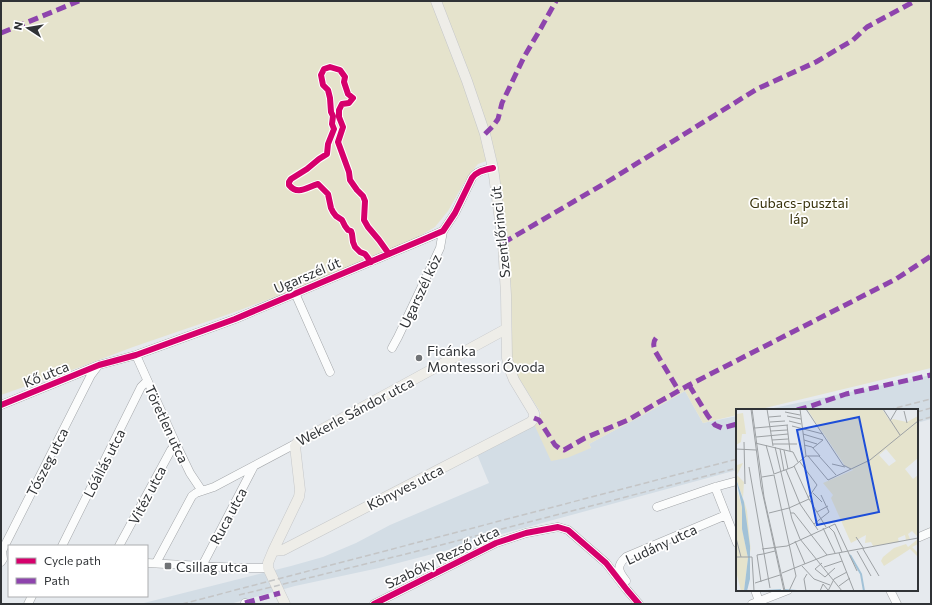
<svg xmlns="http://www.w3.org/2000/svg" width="932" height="605" viewBox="0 0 932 605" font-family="Commissioner,sans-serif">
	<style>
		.built { fill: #d3dde5 }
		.green { fill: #e5e3cc }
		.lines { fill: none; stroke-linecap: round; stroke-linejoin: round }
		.minor-casing { stroke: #a3a6a9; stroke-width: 9 }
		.major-casing { stroke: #c5c7c9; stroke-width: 11 }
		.minor { stroke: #fbfcfc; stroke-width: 8 }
		.major { stroke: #eeede8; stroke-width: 10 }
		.rail { stroke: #c4c5c6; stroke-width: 1.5; stroke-dasharray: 6 3; stroke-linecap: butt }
		.quiet { stroke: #8e44ad; stroke-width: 5; stroke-dasharray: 10 5; stroke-linecap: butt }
		.cycleway-casing { stroke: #fff; stroke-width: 8 }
		.cycleway { stroke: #d6006c; stroke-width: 6 }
		.poi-dot { fill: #707376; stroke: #fff; stroke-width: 1.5 }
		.labels { text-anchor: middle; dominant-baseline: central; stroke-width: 3.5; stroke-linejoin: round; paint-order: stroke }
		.park-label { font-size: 14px; fill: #38320b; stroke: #fff }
		.street-label { font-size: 14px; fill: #303336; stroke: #fff }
		.poi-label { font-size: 14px; fill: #303336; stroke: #fff; text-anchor: start }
		.inset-river { fill: none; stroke: #a2c2d7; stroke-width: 2 }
		.inset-road { fill: none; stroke: #9da1a4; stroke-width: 1 }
		.view { fill: #1d4ed8; fill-opacity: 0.15; stroke: #1d4ed8; stroke-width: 2 }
		.inset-edge { fill: none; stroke: #303336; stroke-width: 2 }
	</style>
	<rect width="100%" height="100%" fill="#e6eaee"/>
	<path class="built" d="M931 375V419L917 423V410H764Z
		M685 391 703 423 737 416V470L494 536 486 540 379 568 295 586 230 604H140L291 566 323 557 356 543 390 525 489 483 477 454 534 424 591 448 589 444 645 414Z"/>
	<path class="green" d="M1 1H931V368L757 410H737V415L703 423 685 391 645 414 589 444 591 448 567 458 551 461 534 424 541 413 518 377 510 357 495 158 478 164 468 176 448 211 435 227 389 254 232 313 133 347 83 366 1 395Z"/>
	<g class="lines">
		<defs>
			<path id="minor" d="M295 293 330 372
				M392 348 398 337 440 248 443 231
				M136 355 176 444 190 473 202 491
				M1 405 99 365 136 355 235 319 422 240 443 231 455 213 472 178C477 171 484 170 493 168
				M715 487 737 543
				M657 507 715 487 737 481
				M917 538 931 532
				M62 546 141 387 147 381
				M119 546 171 450 176 444
				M1 562 3 559 2 551 91 375 97 367
				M147 563 240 568H268
				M156 563 192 496 196 493 214 487 297 443
				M202 566 254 466
				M626 581C618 571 616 566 626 557L726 515
				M755 590 759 601
				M890 590 897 604
				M28 604 32 596
				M245 604V603
				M374 604 496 543 526 533 558 527 568 530 606 563 627 590 639 604
				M752 604 788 590"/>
			<path id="major" d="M273 551 283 550 531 422 534 418V413L514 380 510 370 507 358 506 295 503 243 493 168 485 134 467 81 436 1
				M285 604 268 568V563L273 551 299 497 300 490 295 446 297 443 506 329"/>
		</defs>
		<use href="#minor" class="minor-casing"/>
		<use href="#major" class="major-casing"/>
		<use href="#minor" class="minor"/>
		<use href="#major" class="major"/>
		<path class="rail" d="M888 410 931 399
			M917 412 931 408
			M917 421 931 417
			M239 595 406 554 737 468
			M182 604 737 459"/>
		<path class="quiet" d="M1 33 79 1
			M485 134 493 126 498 119 502 103 524 57 541 28 556 1
			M503 243 607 182 757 89 816 62 853 40 867 27 915 1
			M656 338C652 343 654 346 655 351L679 391
			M689 385 708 416 715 425 722 428 737 424
			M797 410 808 407 846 394 931 375
			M534 418 539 420 555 445 559 448 564 450 585 438 628 420 657 403 689 385 896 279 931 256
			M245 603 280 593"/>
		<defs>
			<path id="cycleway" d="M371 262 365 254 360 252 355 247 353 242 352 234 351 231 348 230 345 226 342 220 336 216 333 212 331 208 328 194 318 184C307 187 298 196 289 185V182L291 179 307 169 319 159 327 154 328 144 334 129 332 124 333 116 331 112 330 98 328 90 323 85 321 75 324 69 330 67 340 70 345 77 344 82 348 94 353 98 349 103 342 104 339 110V117L343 127 338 142 349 172 350 180 357 190 363 196 365 201 364 220 368 227 379 240 389 254
				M1 405 99 365 136 355 235 319 422 240 443 231 455 213 472 178C477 171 484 170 493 168
				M374 604 496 543 526 533 558 527 568 530 606 563 627 590 639 604"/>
		</defs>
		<use href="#cycleway" class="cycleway-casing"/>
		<use href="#cycleway" class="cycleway"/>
	</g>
	<g class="poi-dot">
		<circle cx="419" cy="358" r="4"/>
		<rect x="164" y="562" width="8" height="8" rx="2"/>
	</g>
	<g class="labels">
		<g class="park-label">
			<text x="799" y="202">Gubacs-pusztai<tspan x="799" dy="16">láp</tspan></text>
		</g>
		<g class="street-label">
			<text transform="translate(500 232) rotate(-96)">Szentlőrinci út</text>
			<text transform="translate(307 275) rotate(-23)">Ugarszél út</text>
			<text transform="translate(420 291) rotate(-65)">Ugarszél köz</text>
			<text transform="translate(46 374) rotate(-22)">Kő utca</text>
			<text transform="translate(355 411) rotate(-28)">Wekerle Sándor utca</text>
			<text transform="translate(167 424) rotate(65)">Töretlen utca</text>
			<text transform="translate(47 462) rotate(-63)">Tószeg utca</text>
			<text transform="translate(104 463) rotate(-63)">Lóállás utca</text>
			<text transform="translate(405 487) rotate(-27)">Könyves utca</text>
			<text transform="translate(147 495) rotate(-62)">Vitéz utca</text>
			<text transform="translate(228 516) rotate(-62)">Ruca utca</text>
			<text transform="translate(661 544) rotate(-25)">Ludány utca</text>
			<text transform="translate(442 557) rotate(-26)">Szabóky Rezső utca</text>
		</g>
		<g class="poi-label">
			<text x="427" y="350">Ficánka<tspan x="427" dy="16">Montessori Óvoda</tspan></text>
			<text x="176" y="566">Csillag utca</text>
		</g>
	</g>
	<g transform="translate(736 409)">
		<rect width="182" height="182" fill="#e6eaee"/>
		<path d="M71 0H146L154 12 157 10 171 13 182 7V49L169 60 177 70 182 66V128L176 122 172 125 174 130 170 131 169 126 162 129 163 133 137 137 135 133 129 134 130 126 115 134 95 89 97 86 87 74 117 61 109 57ZM150 40 160 52 153 57 143 46ZM0 2 1 5 7 4 10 25H6L5 33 0 36ZM7 54 1 66 8 73 7 89 0 70 1 56ZM0 77 6 98V119L12 149 8 182H5L0 162ZM7 89 11 102 15 144 10 122ZM182 130V135L176 138 182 144V148L174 140 148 157 145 152 147 148 158 139 170 135 172 138Z" fill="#e5e3cc" fill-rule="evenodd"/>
		<path d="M0 70 8 93 14 137V170L11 182H8L12 149 6 120V98Z" fill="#a2c2d7"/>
		<path class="inset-river" d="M114 146 125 165 128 182M49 181 61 182M29 182 45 181"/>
		<path class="inset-road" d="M15 0 25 77 48 182M16 0 28 88 49 182M31 0 37 37M64 0 70 47M70 0 107 56 115 60M147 0 164 26M160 0H176M168 2 171 14M49 3 64 6M51 7 65 10M33 8 45 7M53 12 65 15M154 12 161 0M34 13 49 12M51 16 54 42M56 17 87 25M19 19 52 16M35 22 51 21M67 25 87 31M20 28 52 25M36 31 52 30M68 31 81 35M8 33 9 75M19 34 57 43 62 53M37 35H61M30 36 38 65 57 58 70 47H83L100 66M68 36 76 38 84 47M39 38 56 110 64 130 106 182M77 39 87 31M0 40 20 41M44 40 48 62M48 41 52 60M72 47 92 71 134 51 182 12M64 53 81 76 72 89M96 55 109 58M58 57 73 90 90 118M13 58 34 179M50 61 64 95M26 68 38 66 60 167 53 182M77 84 86 93M64 95 82 121M81 103 92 97M33 104 53 99 73 90M55 104H58L91 146M78 115 93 103 85 86M93 118 98 123 106 143M87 119 99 144M120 128 128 140M0 129 5 148M59 132 69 155M51 137 99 115 121 162M26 140 51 137M127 140 143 167M121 142 135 167M103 144 118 182M27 145 39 142M0 148H16L18 182M86 154 79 160 89 168 99 159M66 157 78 170 94 176M88 158 106 152M46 164 91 146 182 129M25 173 21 146 27 145M19 174 44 166M103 177 114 169M70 182 68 170 71 165M84 182 87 175 92 181M92 182 98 170 111 163"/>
		<path class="view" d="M123 8 143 103 81 116 61 21Z"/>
		<rect width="182" height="182" class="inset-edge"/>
	</g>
	<rect width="932" height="605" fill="none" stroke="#303336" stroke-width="4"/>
	<rect x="8" y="545" width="140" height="52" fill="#ffffff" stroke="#acadaf"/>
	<rect x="16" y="558" width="20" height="6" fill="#d6006c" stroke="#acadaf"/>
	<text x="44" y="565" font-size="12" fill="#303336">Cycle path</text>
	<rect x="16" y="578" width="20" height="6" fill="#8e44ad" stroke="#acadaf"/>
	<text x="44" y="585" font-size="12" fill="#303336">Path</text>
	<g transform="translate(28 28) rotate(282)" stroke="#ffffff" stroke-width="3" paint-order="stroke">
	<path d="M0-3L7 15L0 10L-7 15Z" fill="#303336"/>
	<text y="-6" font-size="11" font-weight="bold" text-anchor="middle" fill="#303336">N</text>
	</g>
</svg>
